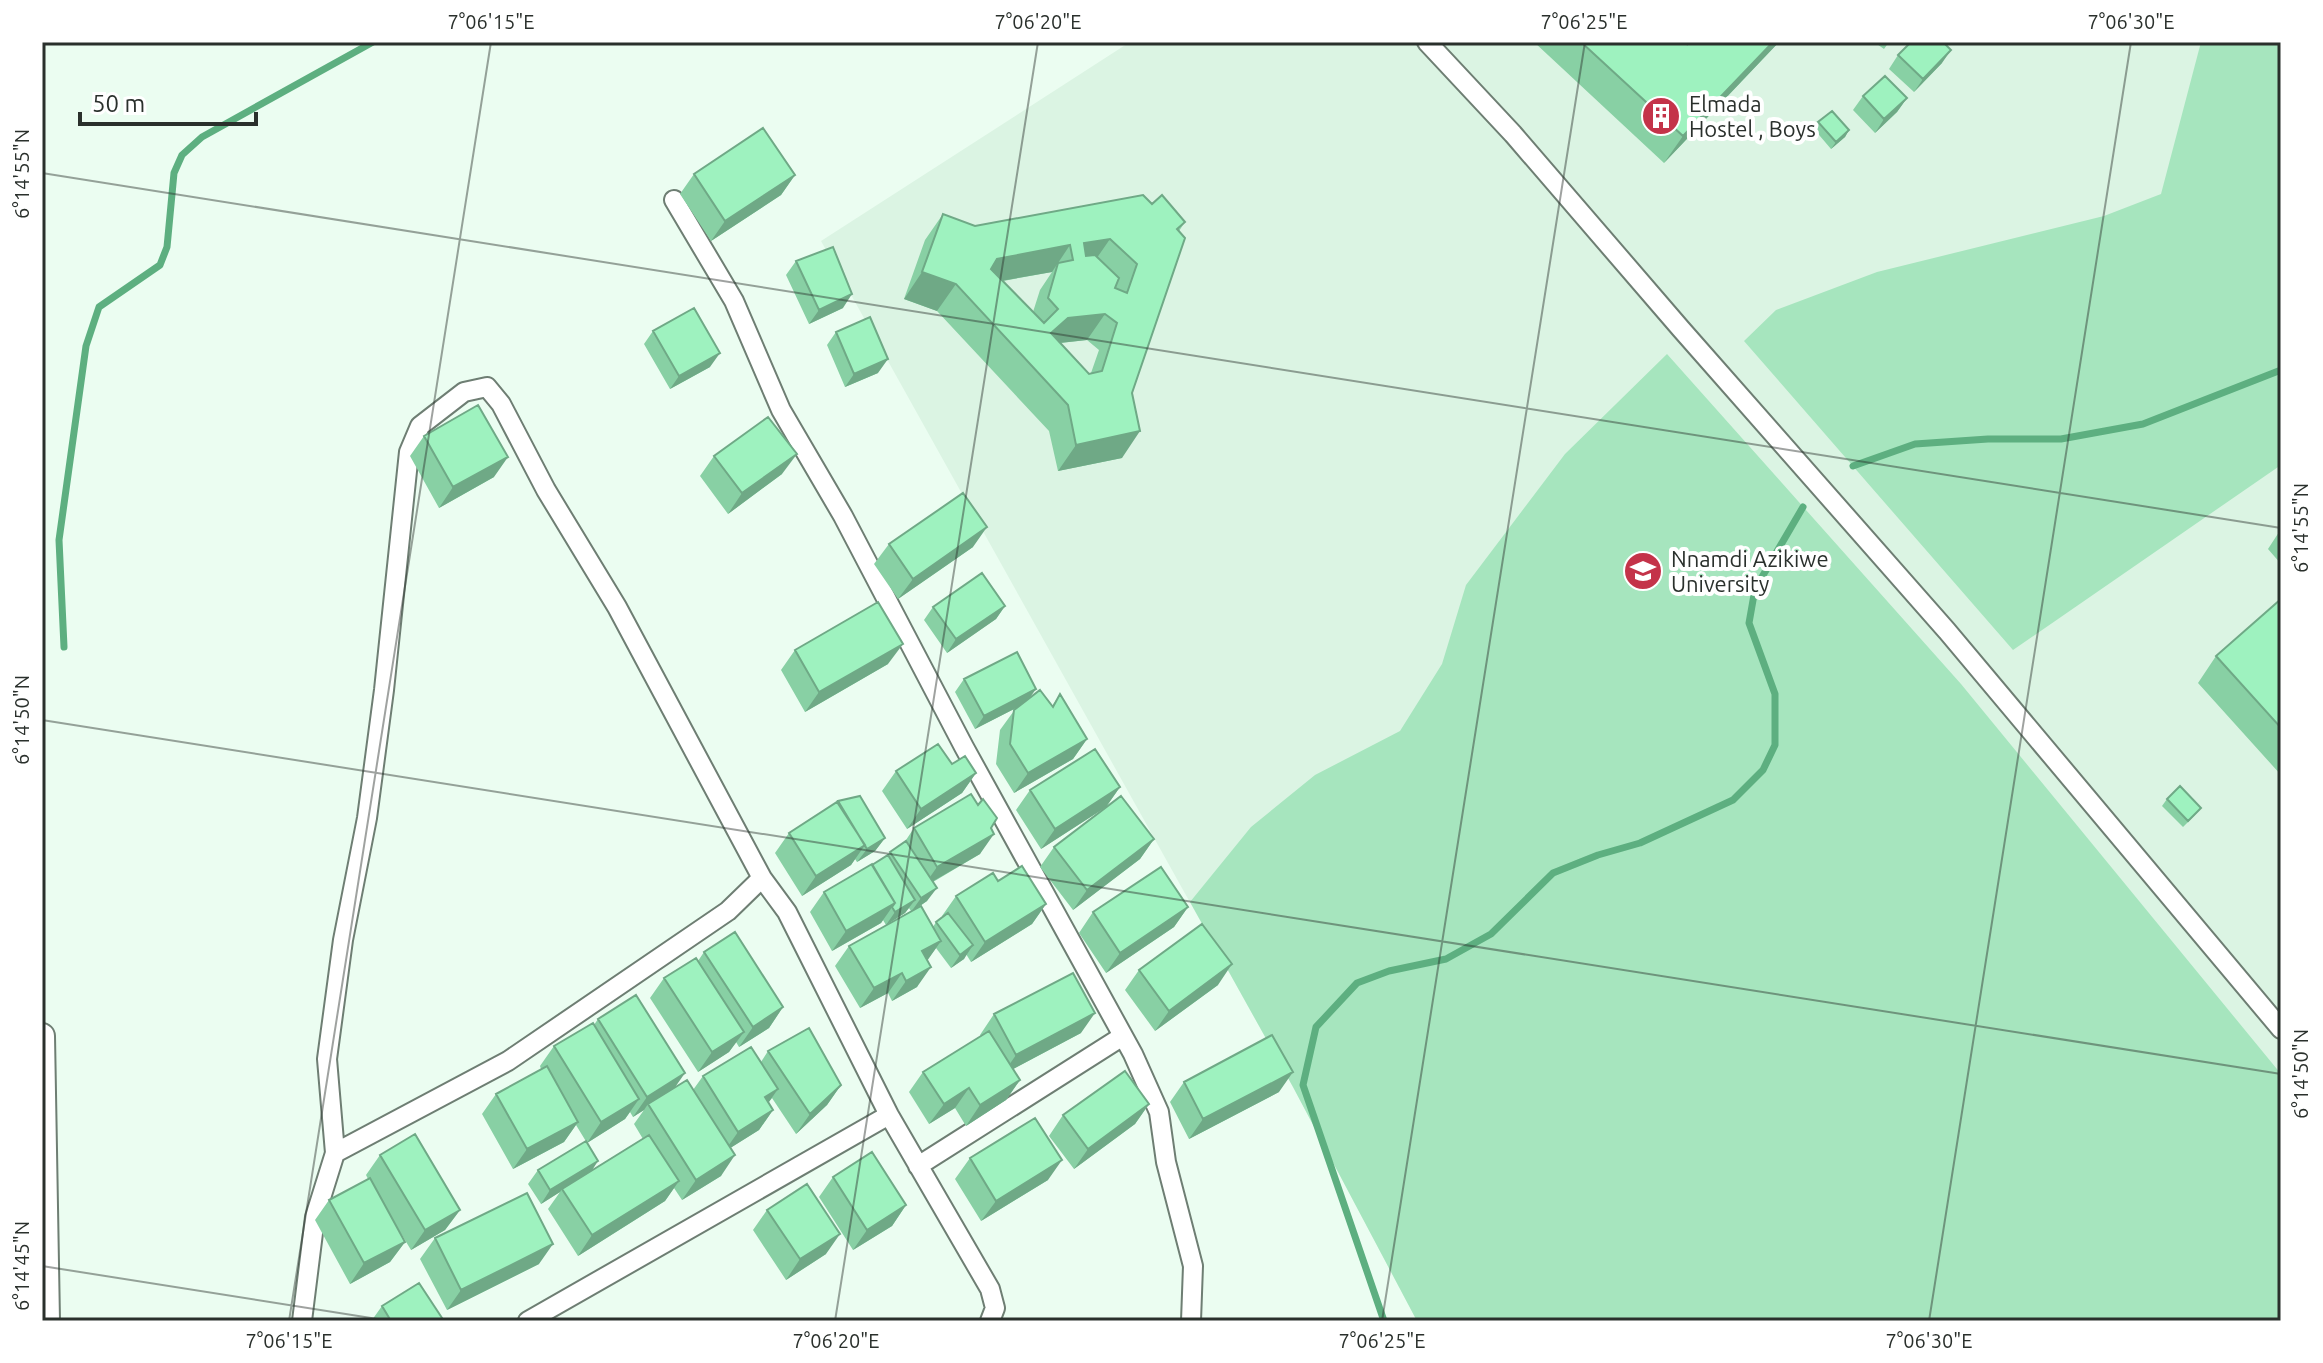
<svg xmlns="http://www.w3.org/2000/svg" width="2323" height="1363" viewBox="0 0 2323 1363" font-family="Ubuntu,sans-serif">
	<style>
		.built { fill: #dbf4e3 }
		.green { fill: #a6e5be }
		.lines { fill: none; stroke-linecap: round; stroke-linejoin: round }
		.stream { stroke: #5daf80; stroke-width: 7 }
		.minor-casing { stroke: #6e7e73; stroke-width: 22 }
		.tertiary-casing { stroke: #6e7e73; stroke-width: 28 }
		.minor { stroke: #fff; stroke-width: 18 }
		.tertiary { stroke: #fff; stroke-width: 24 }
		.wall { fill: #88d0a4; fill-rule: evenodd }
		.shaded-wall { fill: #6fa986 }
		.building { fill: #9ef2bf; stroke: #6fa986; stroke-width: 2; fill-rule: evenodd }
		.ticks { fill: none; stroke: #2a302c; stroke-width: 2; stroke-opacity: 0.45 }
		.labels { text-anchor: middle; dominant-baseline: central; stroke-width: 8; stroke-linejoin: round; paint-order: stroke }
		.poi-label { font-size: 22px; fill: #2a302c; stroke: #fff; text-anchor: start }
		.neatline { fill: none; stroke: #2a302c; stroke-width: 3 }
		.ticks-label { font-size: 20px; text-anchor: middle; fill: #2a302c }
	</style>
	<rect width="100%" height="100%" fill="#ebfdf1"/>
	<path class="built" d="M1130 42H2281V1321H1417L1293 1087 821 241Z"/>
	<path class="green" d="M2201 42H2281V465L2013 650 1744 341 1776 310 1877 272 2104 216 2161 194Z
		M1667 354 1961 684 2281 1074V1321H1417L1293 1087 1190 902 1251 827 1315 775 1400 731 1442 664 1466 585 1565 454Z"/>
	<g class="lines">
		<path class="stream" d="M1853 466 1915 444 1988 439H2061L2143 424 2281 370
			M64 647 59 540 86 346 99 307 160 265 167 247 174 173 182 155 202 137 373 42
			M1384 1321 1303 1085 1316 1027 1357 983 1389 971 1446 959 1491 934 1553 873 1598 855 1640 843 1733 800 1763 770 1775 745V694L1749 623 1755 589 1803 507"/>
		<defs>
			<path id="minor" d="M1427 42 1513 134 1681 329 1947 631 2281 1029
				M674 200 734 301 781 410 843 516 964 747 1133 1054 1159 1112 1166 1162 1193 1266 1191 1321
				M335 1153 508 1061 728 911 762 878
				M918 1166 1123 1036
				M302 1321 315 1217 335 1153 327 1059 343 940 367 818 384 690 409 452 420 426 464 392 487 387 501 404 546 490 617 607 762 878 787 912 889 1115 990 1289 995 1308 990 1321
				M528 1321 889 1115"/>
			<path id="tertiary" d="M42 1036 47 1321"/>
		</defs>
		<use href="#minor" class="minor-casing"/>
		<use href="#tertiary" class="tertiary-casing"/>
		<use href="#minor" class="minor"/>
		<use href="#tertiary" class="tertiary"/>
	</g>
	<path class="wall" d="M1534 42H1685L1687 44 1688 42H1779L1664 163Z
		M1874 42H1889L1884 49Z
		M1898 55 1942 63 1914 92 1889 69Z
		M1863 96 1907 98 1897 112 1875 133 1853 110Z
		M1818 122 1849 130 1845 137 1831 149 1814 129Z
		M694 174 795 175 781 195 711 241 680 194Z
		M1152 204 1185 222 1179 231 1132 393 1122 458 1058 471 1049 431 937 311 904 299 925 240 943 214 975 226ZM1052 272 1040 290 1033 312 1003 281ZM1087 340 1099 350 1091 373 1089 374 1060 343Z
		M796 261 843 308 809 324 786 275Z
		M653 331 710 367 670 389 644 344Z
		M836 332 878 373 845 387 827 345Z
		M424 436 494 477 439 508 410 456Z
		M714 456 782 474 728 514 700 476Z
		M2281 529V564L2268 549Z
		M889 544 973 547 898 599 874 564Z
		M2281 599V775L2198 683 2216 656Z
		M1005 606 996 619 947 653 924 620 933 607Z
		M795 650 888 664 805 712 781 670Z
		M964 679 1030 698 1052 706 1060 694 1087 739 1073 759 1014 793 996 764 1000 730 1016 708 975 729 955 692Z
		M952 764 976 773 962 793 907 829 882 791 896 771Z
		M1120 787 1106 807 1041 849 1016 810 1030 790Z
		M2167 799 2201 808 2196 814 2183 827 2162 806Z
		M914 828H991L980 854 933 882 927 901 917 908 933 927 936 922 943 917 942 916 956 896 998 881 1046 904 1032 924 971 962 966 954 964 959 951 968 936 948 927 960 917 987 892 1001 888 993 860 1008 835 966 849 946 911 911 909 908 905 913 886 925 883 920 881 923 832 951 810 912 824 892 887 856 890 852 904 843Z
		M789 833 885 838 875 851 857 862 855 859 851 865 802 896 775 853Z
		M1154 839 1140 859 1073 910 1040 867 1054 847Z
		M1188 907 1174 927 1106 973 1079 933 1093 912Z
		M704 952 783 1007 769 1028 739 1047 736 1042 729 1052 698 1072 650 998 664 978 698 961Z
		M1139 970 1218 985 1155 1031 1125 990Z
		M994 1014 1081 1033 1013 1069 1020 1080 1006 1100 966 1126 955 1108 929 1124 909 1092 923 1072 981 1036 980 1035Z
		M598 1019 675 1087 693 1090 703 1076 761 1062 768 1051 841 1085 827 1105 796 1134 772 1098 768 1103 773 1110 759 1130 730 1148 721 1176 682 1200 674 1188 665 1201 578 1256 548 1209 560 1192 541 1204 528 1184 538 1170H592L643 1139 634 1124 644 1110 633 1117 630 1112 625 1119 587 1143 576 1125 564 1142 513 1169 482 1114 496 1094 541 1069 540 1066 554 1046 594 1025Z
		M1184 1082 1279 1092 1189 1139 1170 1102Z
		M1149 1104 1135 1124 1074 1169 1049 1136 1063 1115Z
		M380 1155 460 1210 445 1230 411 1250 391 1217 405 1242 390 1262 350 1284 315 1220 329 1200 368 1179 366 1175Z
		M970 1158 1048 1180 981 1221 955 1179Z
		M833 1177 906 1205 892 1226 853 1250 819 1197Z
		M767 1210 826 1254 786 1280 753 1230Z
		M435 1238 539 1264 447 1310 420 1259Z
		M382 1306 444 1321H373L372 1320Z"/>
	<path class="shaded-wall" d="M1773 42H1779L1664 163 1683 136Z
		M1951 50 1942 63 1914 92 1923 79Z
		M1907 98 1897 112 1875 133 1884 119Z
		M1849 130 1845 137 1831 149 1836 142Z
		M795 175 781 195 711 241 725 221Z
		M1110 239 1092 265 1067 269 1084 243Z
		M1070 245 1052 272 978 285 997 259Z
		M922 272 956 284 937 311 904 299Z
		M852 294 843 308 809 324 819 310Z
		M1105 314 1087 340 1050 344 1051 333 1068 318Z
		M720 353 710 367 670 389 679 376Z
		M888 359 878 373 845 387 854 374Z
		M1140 431 1122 458 1058 471 1076 445Z
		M797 454 782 474 728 514 742 493Z
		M508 457 494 477 439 508 453 487Z
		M987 527 973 547 898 599 913 579Z
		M1005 606 996 619 947 653 956 639Z
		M903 644 888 664 805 712 819 692Z
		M1036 689 1026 703 975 729 984 716Z
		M1087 739 1073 759 1014 793 1028 773Z
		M976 773 962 793 907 829 921 809Z
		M1120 787 1106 807 1041 849 1055 829Z
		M994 834 980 854 923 887 937 867Z
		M885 838 875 851 857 862 867 849Z
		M1154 839 1140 859 1073 910 1087 890Z
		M865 845 851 865 802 896 816 876Z
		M937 888 927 901 911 912 921 898Z
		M915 900 905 913 886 925 895 912Z
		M895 903 881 923 832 951 846 931Z
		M1046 904 1032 924 971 962 985 942Z
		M1188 907 1174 927 1106 973 1120 953Z
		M941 941 927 961 922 951Z
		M973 945 964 959 951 968 960 955Z
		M1232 964 1218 985 1155 1031 1169 1011Z
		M931 967 917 987 892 1001 906 981Z
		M902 973 888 993 860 1008 874 988Z
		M783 1007 769 1028 739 1047 753 1027Z
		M1095 1013 1081 1033 1002 1075 1016 1055Z
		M744 1032 729 1052 698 1072 712 1052Z
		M1293 1072 1279 1092 1189 1139 1203 1119Z
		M685 1073 671 1093 648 1104 644 1110 633 1117 647 1097Z
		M1020 1080 1006 1100 966 1126 980 1105Z
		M841 1085 827 1105 796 1134 810 1114Z
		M969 1088 955 1108 929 1124 944 1104Z
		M778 1089 764 1109 765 1097Z
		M639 1099 625 1119 587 1143 601 1122Z
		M1149 1104 1135 1124 1074 1169 1088 1149Z
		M773 1110 759 1130 724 1152 738 1132Z
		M578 1122 564 1142 513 1169 527 1149Z
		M735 1155 721 1176 682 1200 696 1180Z
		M1062 1160 1048 1180 981 1221 996 1201Z
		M598 1161 589 1175 562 1189 560 1192 541 1204 550 1190Z
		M679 1181 665 1201 578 1256 592 1235Z
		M906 1205 892 1226 853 1250 867 1230Z
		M460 1210 445 1230 411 1250 425 1230Z
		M840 1234 826 1254 786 1280 800 1259Z
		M405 1242 390 1262 350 1284 364 1263Z
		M553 1244 539 1264 447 1310 461 1290Z"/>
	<path class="building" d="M1581 42H1685L1687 44 1688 42H1773L1683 136Z
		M1911 42H1943L1951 50 1923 79 1898 55Z
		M1885 76 1907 98 1884 119 1863 96Z
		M1832 111 1849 130 1836 142 1818 122Z
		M763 128 795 175 725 221 694 174Z
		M1143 195 1152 204 1162 195 1185 222 1177 229 1185 238 1132 393 1140 431 1076 445 1068 405 956 284 922 272 943 214 975 226ZM1110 239 1137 264 1127 293 1115 288 1119 278 1095 255 1086 256 1084 243ZM1070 245 1073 260 1058 263 1048 298 1058 309 1044 323 991 269 997 259ZM1105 314 1117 323 1102 371 1089 374 1051 333 1068 318Z
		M833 247 852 294 819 310 796 261Z
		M694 308 720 353 679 376 653 331Z
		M870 317 888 359 854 374 836 332Z
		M478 405 508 457 453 487 424 436Z
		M768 417 797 454 742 493 714 456Z
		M963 493 987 527 913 579 889 544Z
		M982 573 1005 606 956 639 933 607Z
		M2281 599V728L2216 656Z
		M878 602 903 644 819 692 795 650Z
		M1017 652 1036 689 984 716 964 679Z
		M1040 690 1053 707 1060 694 1087 739 1028 773 1010 744 1014 710Z
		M938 744 952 764 965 756 976 773 921 809 896 771Z
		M1095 749 1120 787 1055 829 1030 790Z
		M2180 786 2201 808 2188 821 2167 799Z
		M971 794 978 805 983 799 997 818 991 828 994 834 937 867 914 828Z
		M860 796 885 838 867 849 838 801Z
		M1121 796 1154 839 1087 890 1054 847Z
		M837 802 865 845 816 876 789 833Z
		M906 841 937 888 921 898 890 852Z
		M888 855 915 900 895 912 892 907 895 903 872 865Z
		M872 864 895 903 846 931 824 892Z
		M1022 866 1046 904 985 942 956 896 993 873 998 881Z
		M1161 867 1188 907 1120 953 1093 912Z
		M921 906 941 941 922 951 931 967 906 981 902 973 874 988 849 946Z
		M948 913 973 945 960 955 936 922Z
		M1202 924 1232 964 1169 1011 1139 970Z
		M735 932 783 1007 753 1027 704 952Z
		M696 958 744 1032 712 1052 664 978Z
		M1073 973 1095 1013 1016 1055 994 1014Z
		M636 995 685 1073 647 1097 598 1019Z
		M593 1023 639 1099 601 1122 554 1046Z
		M809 1028 841 1085 810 1114 768 1051Z
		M989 1031 1020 1080 980 1105 969 1088 944 1104 923 1072Z
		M1272 1035 1293 1072 1203 1119 1184 1082Z
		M751 1047 778 1089 765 1097 773 1110 738 1132 703 1076Z
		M547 1066 578 1122 527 1149 496 1094Z
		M1125 1071 1149 1104 1088 1149 1063 1115Z
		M687 1080 735 1155 696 1180 648 1104Z
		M1035 1118 1062 1160 996 1201 970 1158Z
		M415 1134 460 1210 425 1230 380 1155Z
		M649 1135 679 1181 592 1235 562 1189Z
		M586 1141 598 1161 550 1190 538 1170Z
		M872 1152 906 1205 867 1230 833 1177Z
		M370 1178 405 1242 364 1263 329 1200Z
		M807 1184 840 1234 800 1259 767 1210Z
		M527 1193 553 1244 461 1290 435 1238Z
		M419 1283 444 1321H391L382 1306Z"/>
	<path class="ticks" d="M42 173 2281 528M42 720 2281 1074M42 1266 390 1321M289 1321 491 42M835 1321 1038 42M1382 1321 1585 42M1929 1321 2131 42"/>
	<defs>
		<symbol id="building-disc" viewBox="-11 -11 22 22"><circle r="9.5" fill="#c43349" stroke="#fff"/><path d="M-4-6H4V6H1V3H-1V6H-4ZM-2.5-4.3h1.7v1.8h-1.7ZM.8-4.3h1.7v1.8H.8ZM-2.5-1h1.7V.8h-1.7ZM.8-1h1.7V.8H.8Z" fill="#fff"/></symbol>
		<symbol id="university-disc" viewBox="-11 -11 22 22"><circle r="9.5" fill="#c43349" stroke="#fff"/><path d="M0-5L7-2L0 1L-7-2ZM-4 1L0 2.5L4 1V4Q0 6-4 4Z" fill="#fff"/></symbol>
	</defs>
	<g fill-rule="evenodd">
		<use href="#building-disc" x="1639" y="94" width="44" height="44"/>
		<use href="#university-disc" x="1621" y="549" width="44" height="44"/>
	</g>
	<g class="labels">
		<g class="poi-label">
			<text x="1689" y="103">Elmada<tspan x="1689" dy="25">Hostel , Boys</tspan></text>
			<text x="1671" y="558">Nnamdi Azikiwe<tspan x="1671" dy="25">University</tspan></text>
		</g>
	</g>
	<rect width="2323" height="1363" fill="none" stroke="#ffffff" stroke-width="88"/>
	<path d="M80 112v12h176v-12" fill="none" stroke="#2a302c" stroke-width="4"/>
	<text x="92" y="112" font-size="24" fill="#2a302c" stroke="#ffffff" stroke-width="6" paint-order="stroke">50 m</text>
	<rect x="44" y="44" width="2235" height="1275" class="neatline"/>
	<g class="ticks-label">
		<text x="491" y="29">7°06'15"E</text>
		<text x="1038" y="29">7°06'20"E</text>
		<text x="1584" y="29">7°06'25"E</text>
		<text x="2131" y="29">7°06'30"E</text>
		<text transform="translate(22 174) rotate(-90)" y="7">6°14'55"N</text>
		<text transform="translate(2301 528) rotate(-90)" y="7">6°14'55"N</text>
		<text transform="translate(22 720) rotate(-90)" y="7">6°14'50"N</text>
		<text transform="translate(2301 1074) rotate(-90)" y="7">6°14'50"N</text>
		<text transform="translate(22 1266) rotate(-90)" y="7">6°14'45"N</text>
		<text x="289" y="1348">7°06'15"E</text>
		<text x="836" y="1348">7°06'20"E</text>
		<text x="1382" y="1348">7°06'25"E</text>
		<text x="1929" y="1348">7°06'30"E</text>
	</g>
</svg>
